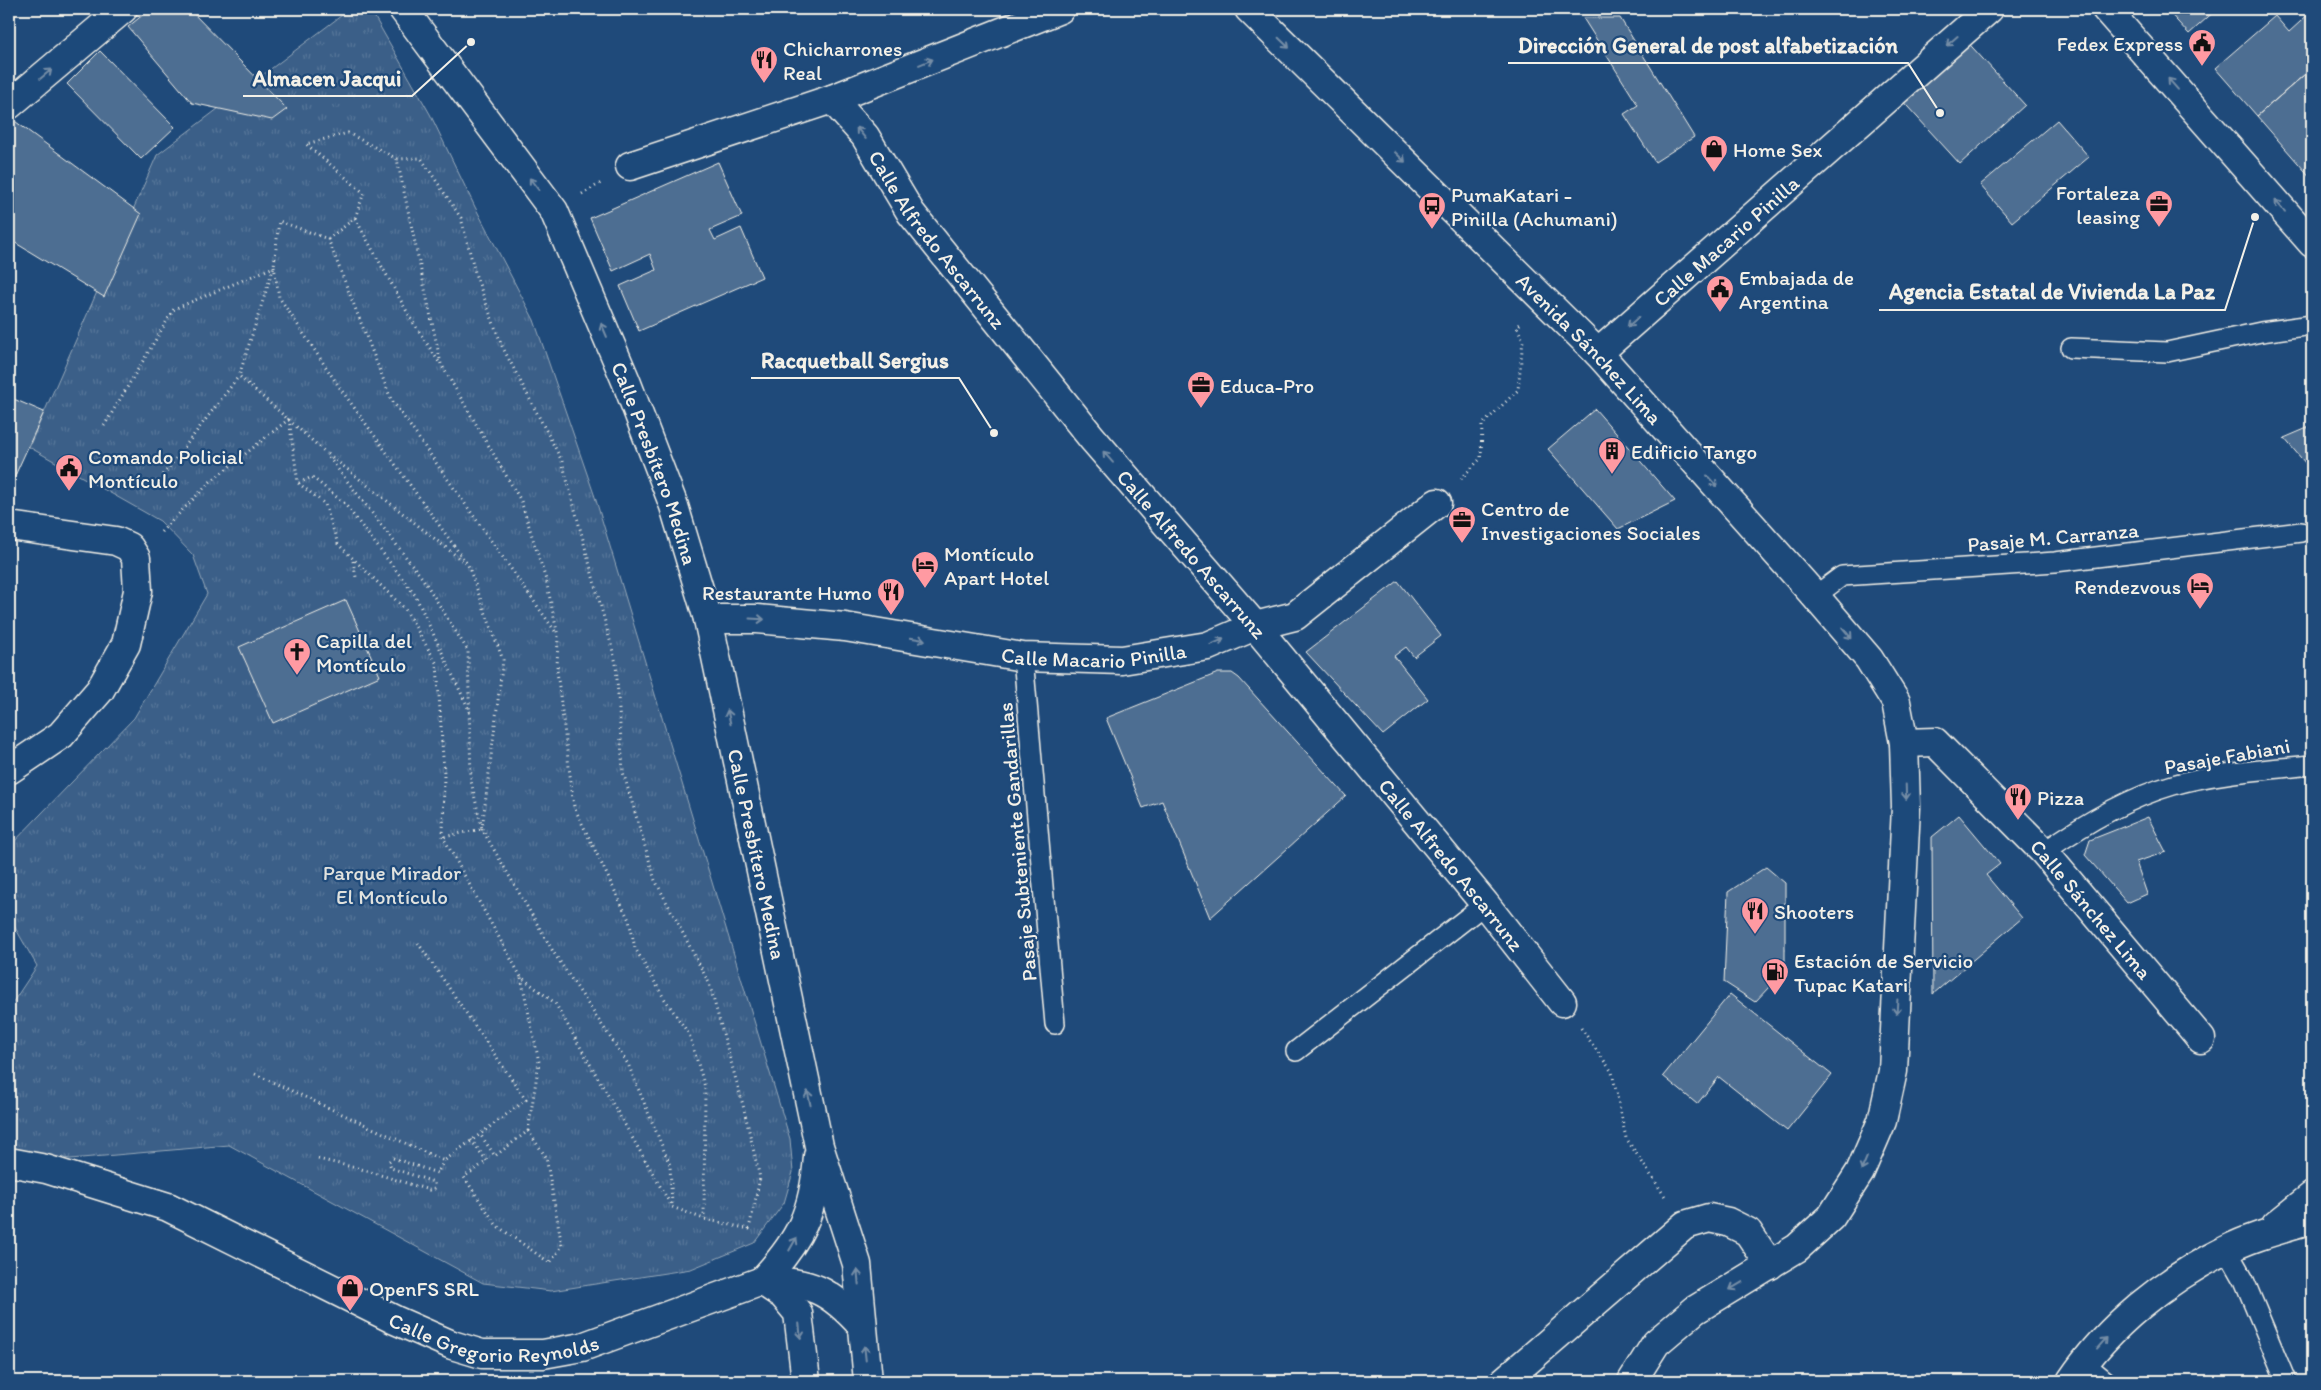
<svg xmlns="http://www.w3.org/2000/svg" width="2321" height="1390" viewBox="0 0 2321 1390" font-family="Itim,sans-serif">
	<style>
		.park { fill: url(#park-tufts); stroke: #97a8b8 }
		.building { fill: #4d6e92; stroke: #f4f1e8 }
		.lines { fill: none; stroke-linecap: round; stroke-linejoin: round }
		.service-casing { stroke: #f4f1e8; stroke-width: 22 }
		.minor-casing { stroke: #f4f1e8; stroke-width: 31 }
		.tertiary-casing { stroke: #f4f1e8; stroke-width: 31 }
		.secondary-casing { stroke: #f4f1e8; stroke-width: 31 }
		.primary-casing { stroke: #f4f1e8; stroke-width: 31 }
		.path { stroke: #f4f1e8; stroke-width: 3; stroke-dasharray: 1 4; stroke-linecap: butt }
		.service { stroke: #1f4a7a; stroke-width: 19 }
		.minor { stroke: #1f4a7a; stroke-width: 28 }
		.tertiary { stroke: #1f4a7a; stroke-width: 28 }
		.secondary { stroke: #1f4a7a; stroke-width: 28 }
		.primary { stroke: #1f4a7a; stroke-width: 28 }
		.oneway { stroke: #748da6 }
		.labels { text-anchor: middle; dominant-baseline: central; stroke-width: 4.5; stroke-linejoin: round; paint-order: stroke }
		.poi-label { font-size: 21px; fill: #f4f1e8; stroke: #1f4a7a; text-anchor: start }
		.street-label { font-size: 21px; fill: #f4f1e8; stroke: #1f4a7a }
		.park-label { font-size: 21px; fill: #e1e2de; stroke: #1f4a7a }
		.leader { fill: none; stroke: #f4f1e8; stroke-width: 2 }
		.callout-dot { fill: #f4f1e8; stroke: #1f4a7a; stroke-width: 2 }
		.callout-label { font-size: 22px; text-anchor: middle; font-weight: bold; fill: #f4f1e8; stroke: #1f4a7a; stroke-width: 4.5; stroke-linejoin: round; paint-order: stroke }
	</style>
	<defs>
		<pattern id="park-tufts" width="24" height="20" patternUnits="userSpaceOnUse" patternTransform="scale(1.25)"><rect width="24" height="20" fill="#3a5f88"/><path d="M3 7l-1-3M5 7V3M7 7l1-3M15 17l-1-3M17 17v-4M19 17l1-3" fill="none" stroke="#577699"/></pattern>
	</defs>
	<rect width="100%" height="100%" fill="#1f4a7a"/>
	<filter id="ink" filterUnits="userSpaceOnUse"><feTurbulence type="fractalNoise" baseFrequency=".02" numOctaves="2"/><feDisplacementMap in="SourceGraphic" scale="10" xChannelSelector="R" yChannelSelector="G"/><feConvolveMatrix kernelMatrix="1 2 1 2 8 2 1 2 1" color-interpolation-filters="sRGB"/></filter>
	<g filter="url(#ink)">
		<path class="park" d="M350 9H370L430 114 475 207 534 320 595 497 790 1139 793 1172 784 1203 754 1243 691 1269 551 1291 483 1283 229 1145 70 1159 9 1149V1008L37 966 9 917V847L134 718 207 594 193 555 160 521 29 447 157 155Z"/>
		<path class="building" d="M150 9H189L287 109 272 120 192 103 128 27Z
			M2166 9H2217L2189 34Z
			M2312 11V68L2257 116 2215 68 2275 16 2289 32Z
			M1583 18H1620L1694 137 1655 162 1624 114 1638 105Z
			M1962 36 2025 105 1960 164 1897 95Z
			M100 51 175 127 141 159 67 84Z
			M2312 68V179L2257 116Z
			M12 119 141 214 104 297 9 239V123Z
			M2057 120 2089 157 2012 222 1980 185Z
			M718 162 742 216 710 230 715 240 741 228 762 277 639 331 620 286 656 270 650 254 613 271 590 218Z
			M9 397 44 412 13 480 9 478Z
			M1595 409 1675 501 1618 529 1548 449Z
			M2312 426V471L2284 438Z
			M1398 581 1441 636 1414 657 1406 647 1394 656 1428 699 1383 735 1306 652Z
			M346 600 380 676 273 723 239 647Z
			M1218 673H1232L1239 678 1346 796 1210 918 1162 801 1143 808 1106 718Z
			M1959 815 2000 864 1986 875 2022 918 1933 994 1932 837Z
			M2148 817 2166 852 2136 862 2147 894 2127 903 2085 855 2090 840Z
			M1766 867 1785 883V970L1755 1002 1724 982 1728 892Z
			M1730 994 1832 1075 1787 1131 1719 1077 1697 1104 1663 1076Z"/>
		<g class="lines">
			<defs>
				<path id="service" d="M2071 348 2167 352 2261 332 2312 325
					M1815 596 1842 576 2055 562 2301 532
					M1023 657 1055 1024
					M2044 852C2082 825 2128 798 2173 785 2217 772 2266 770 2312 765
					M1296 1051 1485 904
					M2227 1250 2244 1280 2286 1381
					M2084 1363 2106 1381"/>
				<g id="minor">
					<path id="s1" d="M832 99 865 136 911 213 1092 438 1255 626 1485 904 1562 1002"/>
					<path d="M630 166 832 99 1060 9"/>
					<path id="s2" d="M1598 353 1989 9"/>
					<path d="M9 526 116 541 129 547 136 558 138 591 126 644 100 690 61 735 9 770"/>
					<path id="s3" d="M708 619H757L845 627 1023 657 1122 660 1208 646 1255 626 1295 616 1437 503"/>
					<path id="s4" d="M1904 743 1935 742 2044 852 2201 1039"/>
				</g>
				<g id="tertiary">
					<path id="s5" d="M403 9 554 211 626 381 674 506 708 619 819 1146 857 1264 868 1381"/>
					<path id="s6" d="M9 1162 46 1169 168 1207 395 1320 452 1345 482 1354H543L582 1347 762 1281C810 1281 830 1290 862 1326"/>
					<path d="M762 1281C800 1240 814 1213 818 1156"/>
					<path d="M762 1281 783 1295 798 1313 806 1381"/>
					<path d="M1504 1381 1685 1225 1709 1218 1728 1222 1748 1232 1770 1265"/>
				</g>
				<g id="secondary">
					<path id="s7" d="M1249 9 1598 353 1815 596 1869 659 1896 702 1904 743 1906 807 1893 1071 1882 1121 1860 1172 1831 1217 1797 1248 1695 1310 1656 1343 1632 1381"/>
					<path d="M2106 9 2312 243"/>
					<path d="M2276 1225 2312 1196"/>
					<path d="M2071 1381C2109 1325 2165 1280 2226 1250 2253 1236 2283 1229 2312 1220"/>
				</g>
				<path id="primary" d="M9 105 123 9"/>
			</defs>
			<use href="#service" class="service-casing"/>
			<use href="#minor" class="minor-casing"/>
			<use href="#tertiary" class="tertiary-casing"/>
			<use href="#secondary" class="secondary-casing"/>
			<use href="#primary" class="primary-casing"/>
			<path class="path" d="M397 159 348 133 306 144 364 193 355 218 328 239 279 221 274 266 239 376 324 451 423 579 468 651 471 781 482 829 443 837
				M582 194 601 183
				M355 218 411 319 439 362
				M328 239 391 399 557 634
				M274 266 279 297 340 388 468 565 503 660 482 829 554 953 628 1064 670 1165 672 1205
				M289 419 298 483 325 504 338 544 405 609 437 664 444 773 443 837 521 977
				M104 426 174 309 274 267
				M328 454 464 562
				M163 475 239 376
				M1461 479 1481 458 1482 425 1518 390 1523 340 1517 327 1521 323
				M299 483 312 477 344 503 415 595 470 712
				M161 532 210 482 289 419
				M353 561 356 577
				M9 970 10 968
				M1581 1028 1612 1072 1626 1138 1666 1198
				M9 1041 14 1048 9 1065
				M255 1074 444 1161 526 1100 418 943
				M528 1131 539 1062 521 977 555 1003 672 1207 704 1219 749 1229 760 1178 743 1105 709 983 655 880 623 772 616 663 562 461 502 346 476 276 461 218 421 158 397 159 441 364 521 501 546 580 558 636 557 671 574 807 629 920 635 948 664 998 689 1034 705 1087 704 1219
				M471 1140 487 1161 464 1177 497 1226 550 1263 562 1246 546 1157 528 1131 495 1156 480 1134
				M318 1159 361 1169 429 1190 434 1189V1182L391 1168 389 1161 393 1158 437 1173 444 1161"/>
			<use href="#service" class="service"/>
			<use href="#minor" class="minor"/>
			<use href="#tertiary" class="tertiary"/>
			<use href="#secondary" class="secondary"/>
			<use href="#primary" class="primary"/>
		</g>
		<defs><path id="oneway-shaft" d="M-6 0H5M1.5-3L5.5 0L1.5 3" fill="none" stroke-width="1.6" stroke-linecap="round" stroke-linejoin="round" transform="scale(1.25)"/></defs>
		<g class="oneway">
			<use href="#oneway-shaft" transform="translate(1952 41) rotate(139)"/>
			<use href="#oneway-shaft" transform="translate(1284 43) rotate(44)"/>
			<use href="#oneway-shaft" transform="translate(926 62) rotate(-22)"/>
			<use href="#oneway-shaft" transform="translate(46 74) rotate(-40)"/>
			<use href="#oneway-shaft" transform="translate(2173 84) rotate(-131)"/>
			<use href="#oneway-shaft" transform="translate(861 133) rotate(-129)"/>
			<use href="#oneway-shaft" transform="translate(1400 157) rotate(44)"/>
			<use href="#oneway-shaft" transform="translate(534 184) rotate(-127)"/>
			<use href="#oneway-shaft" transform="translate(2280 206) rotate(-131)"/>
			<use href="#oneway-shaft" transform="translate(1633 322) rotate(139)"/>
			<use href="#oneway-shaft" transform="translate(604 330) rotate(-113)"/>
			<use href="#oneway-shaft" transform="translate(1108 457) rotate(-131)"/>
			<use href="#oneway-shaft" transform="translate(1712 481) rotate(48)"/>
			<use href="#oneway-shaft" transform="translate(757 619) rotate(3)"/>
			<use href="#oneway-shaft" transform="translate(1847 633) rotate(50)"/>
			<use href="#oneway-shaft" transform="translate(918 639) rotate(10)"/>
			<use href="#oneway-shaft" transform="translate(1217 642) rotate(-24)"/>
			<use href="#oneway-shaft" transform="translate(729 717) rotate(-102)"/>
			<use href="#oneway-shaft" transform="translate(1906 792) rotate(88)"/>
			<use href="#oneway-shaft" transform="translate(1897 1007) rotate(93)"/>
			<use href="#oneway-shaft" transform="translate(809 1098) rotate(-102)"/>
			<use href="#oneway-shaft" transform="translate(1864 1164) rotate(113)"/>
			<use href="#oneway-shaft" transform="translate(793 1244) rotate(-60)"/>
			<use href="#oneway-shaft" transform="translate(858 1277) rotate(-95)"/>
			<use href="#oneway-shaft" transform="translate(1736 1286) rotate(149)"/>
			<use href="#oneway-shaft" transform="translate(800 1331) rotate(84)"/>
			<use href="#oneway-shaft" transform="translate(2102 1343) rotate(-48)"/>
			<use href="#oneway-shaft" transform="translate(865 1353) rotate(-96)"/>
		</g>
	</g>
	<defs>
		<symbol id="civic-pin" viewBox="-11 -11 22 30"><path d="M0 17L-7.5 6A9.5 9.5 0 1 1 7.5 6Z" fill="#ff9aa2" stroke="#1f4a7a"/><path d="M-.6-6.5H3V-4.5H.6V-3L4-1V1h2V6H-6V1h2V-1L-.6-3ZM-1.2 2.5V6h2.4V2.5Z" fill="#111"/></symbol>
		<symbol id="restaurant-pin" viewBox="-11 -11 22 30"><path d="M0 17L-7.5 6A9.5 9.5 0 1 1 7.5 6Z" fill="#ff9aa2" stroke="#1f4a7a"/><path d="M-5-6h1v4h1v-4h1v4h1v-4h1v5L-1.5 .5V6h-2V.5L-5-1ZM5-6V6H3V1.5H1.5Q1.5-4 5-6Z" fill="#111"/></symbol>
		<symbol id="shop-pin" viewBox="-11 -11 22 30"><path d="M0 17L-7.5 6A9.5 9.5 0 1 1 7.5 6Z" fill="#ff9aa2" stroke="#1f4a7a"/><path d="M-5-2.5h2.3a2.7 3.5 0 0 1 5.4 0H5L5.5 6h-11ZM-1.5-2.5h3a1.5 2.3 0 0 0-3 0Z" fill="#111"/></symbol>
		<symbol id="office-pin" viewBox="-11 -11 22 30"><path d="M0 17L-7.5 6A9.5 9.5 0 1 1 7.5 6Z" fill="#ff9aa2" stroke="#1f4a7a"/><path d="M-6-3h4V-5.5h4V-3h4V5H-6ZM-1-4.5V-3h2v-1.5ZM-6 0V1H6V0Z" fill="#111"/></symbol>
		<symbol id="bus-pin" viewBox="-11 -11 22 30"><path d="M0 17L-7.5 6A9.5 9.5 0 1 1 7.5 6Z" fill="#ff9aa2" stroke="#1f4a7a"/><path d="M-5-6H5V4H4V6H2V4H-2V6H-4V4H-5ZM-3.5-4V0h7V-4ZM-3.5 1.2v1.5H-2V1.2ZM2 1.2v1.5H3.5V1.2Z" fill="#111"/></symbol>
		<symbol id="building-pin" viewBox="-11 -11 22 30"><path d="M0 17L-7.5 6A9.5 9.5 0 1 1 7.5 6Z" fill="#ff9aa2" stroke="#1f4a7a"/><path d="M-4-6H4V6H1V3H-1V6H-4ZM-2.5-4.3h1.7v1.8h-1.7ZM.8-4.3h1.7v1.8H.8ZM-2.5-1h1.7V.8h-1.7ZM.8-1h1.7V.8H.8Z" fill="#111"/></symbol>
		<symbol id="hotel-pin" viewBox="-11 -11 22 30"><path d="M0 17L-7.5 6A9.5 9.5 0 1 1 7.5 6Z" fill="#ff9aa2" stroke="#1f4a7a"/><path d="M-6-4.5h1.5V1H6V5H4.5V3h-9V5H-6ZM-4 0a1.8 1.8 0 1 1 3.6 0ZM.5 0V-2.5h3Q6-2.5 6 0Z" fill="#111"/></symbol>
		<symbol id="church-pin" viewBox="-11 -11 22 30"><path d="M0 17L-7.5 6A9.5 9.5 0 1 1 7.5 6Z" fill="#ff9aa2" stroke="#1f4a7a"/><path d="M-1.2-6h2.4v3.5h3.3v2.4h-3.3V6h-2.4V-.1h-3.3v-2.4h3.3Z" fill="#111"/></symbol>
		<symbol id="fuel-pin" viewBox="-11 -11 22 30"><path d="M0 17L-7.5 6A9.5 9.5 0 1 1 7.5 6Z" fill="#ff9aa2" stroke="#1f4a7a"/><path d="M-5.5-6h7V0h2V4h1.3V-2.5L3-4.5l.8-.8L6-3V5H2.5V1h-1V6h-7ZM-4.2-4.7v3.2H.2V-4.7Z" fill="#111"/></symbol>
	</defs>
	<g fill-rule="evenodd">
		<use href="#civic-pin" x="2186" y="27" width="32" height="43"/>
		<use href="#restaurant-pin" x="748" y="44" width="32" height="43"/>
		<use href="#shop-pin" x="1698" y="133" width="32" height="43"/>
		<use href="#office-pin" x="2143" y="188" width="32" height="43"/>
		<use href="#bus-pin" x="1416" y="190" width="32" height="43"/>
		<use href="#civic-pin" x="1704" y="273" width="32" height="43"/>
		<use href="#office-pin" x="1185" y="369" width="32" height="43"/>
		<use href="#building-pin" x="1596" y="435" width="32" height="43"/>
		<use href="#civic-pin" x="53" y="452" width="32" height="43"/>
		<use href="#office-pin" x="1446" y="504" width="32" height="43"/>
		<use href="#hotel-pin" x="909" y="549" width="32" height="43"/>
		<use href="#hotel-pin" x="2184" y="570" width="32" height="43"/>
		<use href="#restaurant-pin" x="875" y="576" width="32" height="43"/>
		<use href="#church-pin" x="281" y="636" width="32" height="43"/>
		<use href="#restaurant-pin" x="2002" y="781" width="32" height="43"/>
		<use href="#restaurant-pin" x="1739" y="895" width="32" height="43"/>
		<use href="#fuel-pin" x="1759" y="956" width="32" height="43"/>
		<use href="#shop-pin" x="334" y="1272" width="32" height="43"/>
	</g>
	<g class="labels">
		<g class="poi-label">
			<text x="2183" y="43" text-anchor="end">Fedex Express</text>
			<text x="783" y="48">Chicharrones<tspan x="783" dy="24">Real</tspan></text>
			<text x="1733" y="149">Home Sex</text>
			<text x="2140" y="192" text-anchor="end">Fortaleza<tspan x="2140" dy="24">leasing</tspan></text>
			<text x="1451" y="194">PumaKatari -<tspan x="1451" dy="24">Pinilla (Achumani)</tspan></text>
			<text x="1739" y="277">Embajada de<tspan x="1739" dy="24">Argentina</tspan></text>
			<text x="1220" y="385">Educa-Pro</text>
			<text x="1631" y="451">Edificio Tango</text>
			<text x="88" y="456">Comando Policial<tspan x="88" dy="24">Montículo</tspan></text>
			<text x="1481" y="508">Centro de<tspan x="1481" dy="24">Investigaciones Sociales</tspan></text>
			<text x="944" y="553">Montículo<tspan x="944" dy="24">Apart Hotel</tspan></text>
			<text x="2181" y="586" text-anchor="end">Rendezvous</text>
			<text x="872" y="592" text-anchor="end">Restaurante Humo</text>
			<text x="316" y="640">Capilla del<tspan x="316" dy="24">Montículo</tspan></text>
			<text x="2037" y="797">Pizza</text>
			<text x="1774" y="911">Shooters</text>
			<text x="1794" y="960">Estación de Servicio<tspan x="1794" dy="24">Tupac Katari</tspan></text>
			<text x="369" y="1288">OpenFS SRL</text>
		</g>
		<g class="street-label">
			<text stroke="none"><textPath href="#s1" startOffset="176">Calle Alfredo Ascarrunz</textPath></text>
			<text stroke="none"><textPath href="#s2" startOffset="170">Calle Macario Pinilla</textPath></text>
			<text stroke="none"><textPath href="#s7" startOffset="481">Avenida Sánchez Lima</textPath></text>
			<text stroke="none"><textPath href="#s5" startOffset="524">Calle Presbítero Medina</textPath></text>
			<text transform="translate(2053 537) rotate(-5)">Pasaje M. Carranza</text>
			<text stroke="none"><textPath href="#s1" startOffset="581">Calle Alfredo Ascarrunz</textPath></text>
			<text stroke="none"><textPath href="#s3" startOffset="389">Calle Macario Pinilla</textPath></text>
			<text transform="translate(2227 756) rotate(-10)">Pasaje Fabiani</text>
			<text transform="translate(1017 842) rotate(-95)">Pasaje Subteniente Gandarillas</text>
			<text stroke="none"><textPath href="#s5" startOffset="929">Calle Presbítero Medina</textPath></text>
			<text stroke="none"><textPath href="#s1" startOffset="986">Calle Alfredo Ascarrunz</textPath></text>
			<text stroke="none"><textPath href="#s4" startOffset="260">Calle Sánchez Lima</textPath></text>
			<text stroke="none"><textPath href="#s6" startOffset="522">Calle Gregorio Reynolds</textPath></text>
		</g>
		<g class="park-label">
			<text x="392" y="872">Parque Mirador<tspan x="392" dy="24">El Montículo</tspan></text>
		</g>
	</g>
	<path class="leader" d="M1940 113L1908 63H1508M471 42L412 96H243M2255 217L2225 310H1879M994 433L959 378H751"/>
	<g class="callout-dot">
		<circle cx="1940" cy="113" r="5"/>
		<circle cx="471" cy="42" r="5"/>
		<circle cx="2255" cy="217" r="5"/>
		<circle cx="994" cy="433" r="5"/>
	</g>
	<g class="callout-label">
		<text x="1708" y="53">Dirección General de post alfabetización</text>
		<text x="327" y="86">Almacen Jacqui</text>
		<text x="2052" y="299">Agencia Estatal de Vivienda La Paz</text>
		<text x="855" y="368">Racquetball Sergius</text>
	</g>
	<rect width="2321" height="1390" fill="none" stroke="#1f4a7a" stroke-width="30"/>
	<rect x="15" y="15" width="2291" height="1360" fill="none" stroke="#f4f1e8" stroke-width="2" filter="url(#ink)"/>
</svg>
